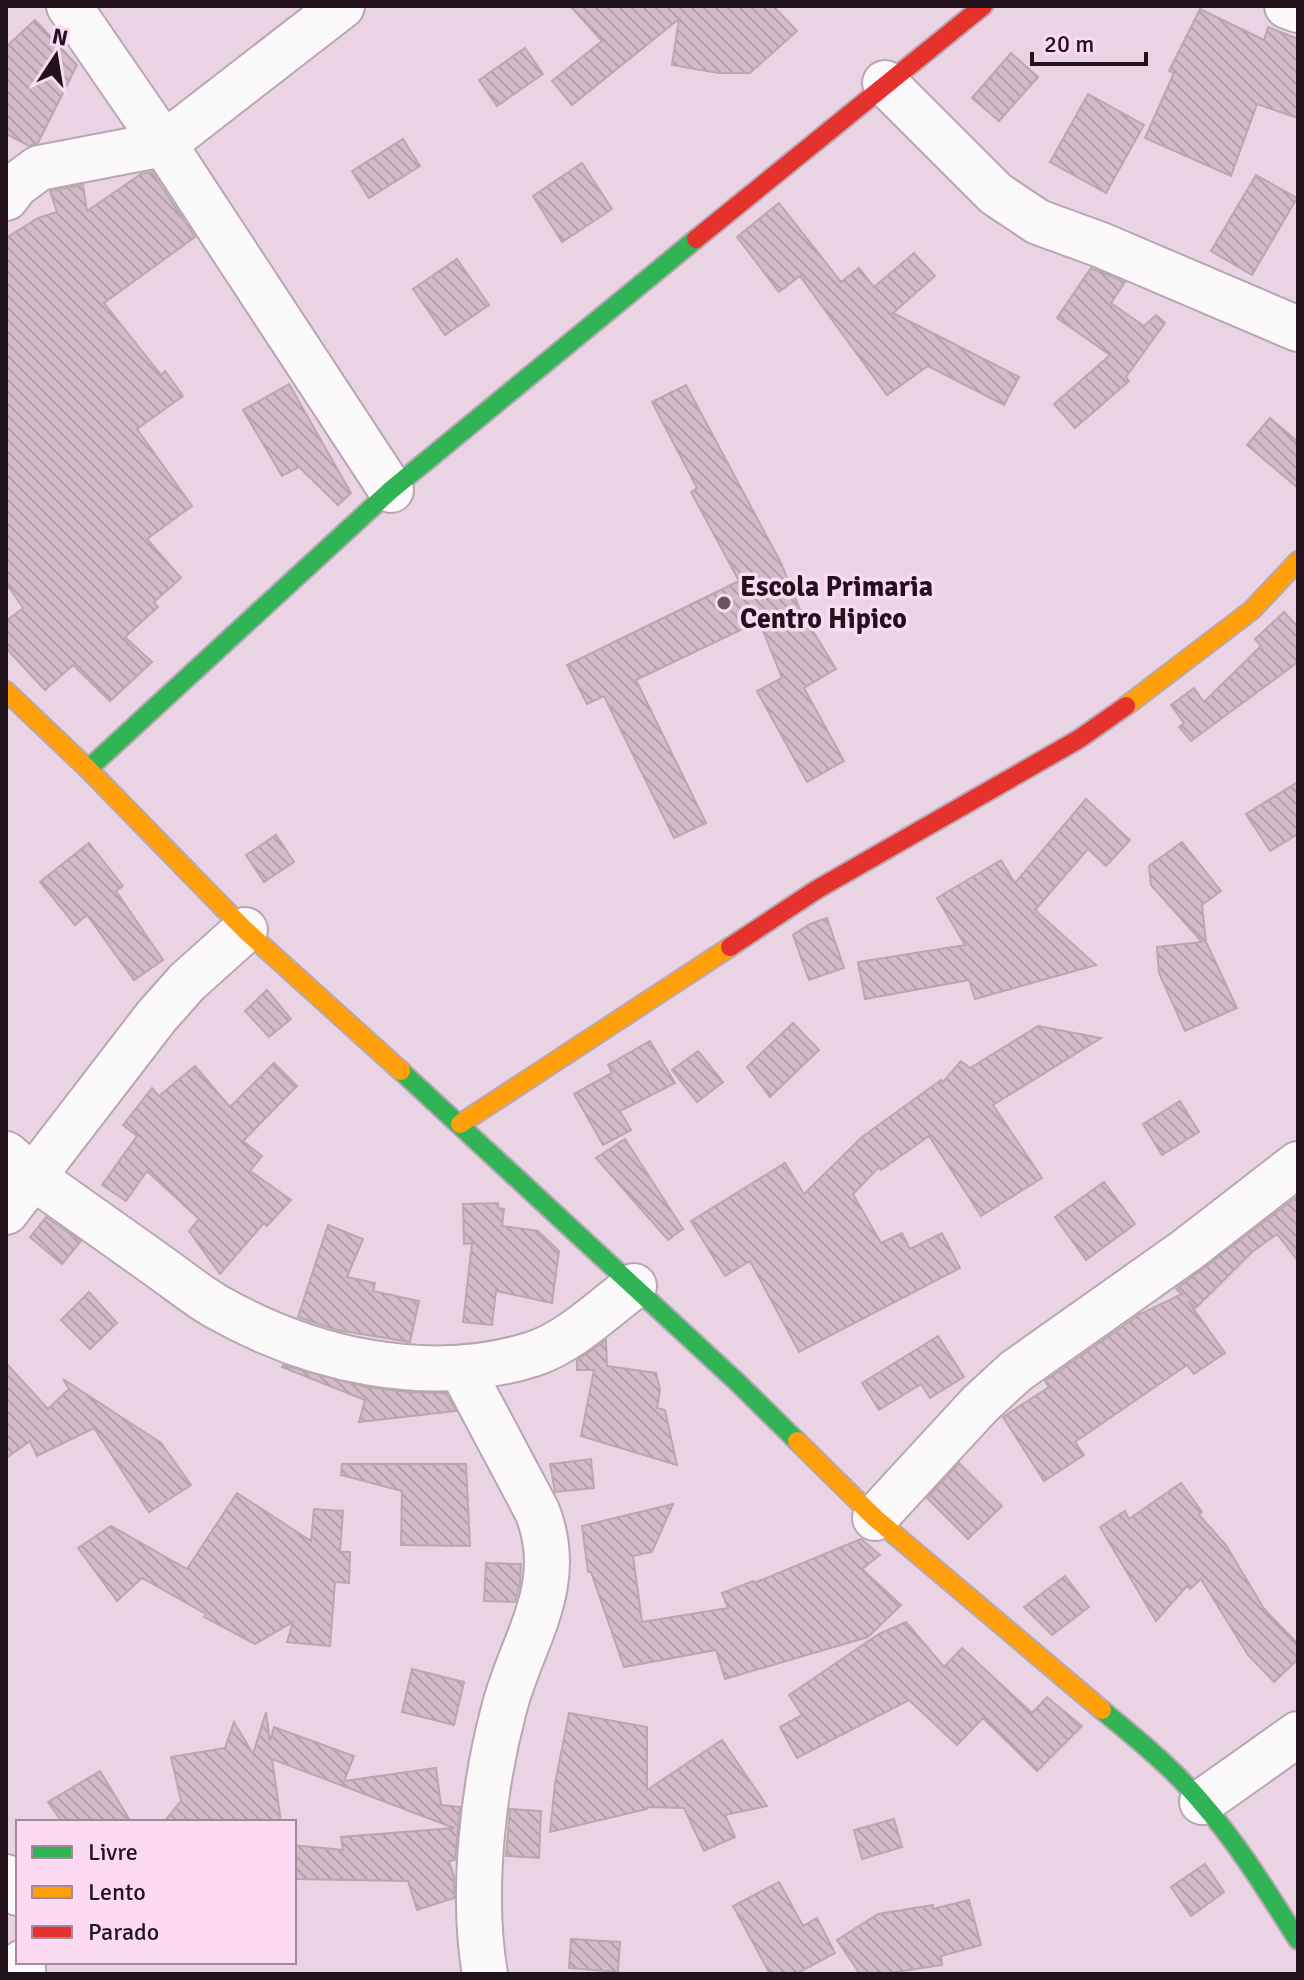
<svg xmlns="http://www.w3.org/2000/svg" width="1304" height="1980" viewBox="0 0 1304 1980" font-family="Signika,sans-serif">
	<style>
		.building { fill: url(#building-back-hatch); stroke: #baa7b1; stroke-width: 2 }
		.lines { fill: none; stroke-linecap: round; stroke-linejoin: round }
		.street-casing { stroke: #b8a7b3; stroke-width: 48 }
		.fast-casing { stroke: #b8a7b3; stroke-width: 22 }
		.slow-casing { stroke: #b8a7b3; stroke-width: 22 }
		.jam-casing { stroke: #b8a7b3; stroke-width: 22 }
		.street { stroke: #fcf9fb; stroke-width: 44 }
		.fast { stroke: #30b455; stroke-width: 18 }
		.slow { stroke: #ff9f0a; stroke-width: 18 }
		.jam { stroke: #e5322d; stroke-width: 18 }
		.poi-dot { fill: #675662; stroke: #fcdaf1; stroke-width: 3 }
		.labels { text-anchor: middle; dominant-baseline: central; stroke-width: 7; stroke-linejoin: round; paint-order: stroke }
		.poi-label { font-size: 28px; font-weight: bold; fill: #21121c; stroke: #fcdaf1; text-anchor: start }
	</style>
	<defs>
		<pattern id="building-back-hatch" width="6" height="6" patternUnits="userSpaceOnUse" patternTransform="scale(2)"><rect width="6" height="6" fill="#d3bbc7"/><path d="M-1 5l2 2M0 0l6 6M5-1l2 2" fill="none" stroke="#b5a0aa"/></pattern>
	</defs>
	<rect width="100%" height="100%" fill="#ead4e4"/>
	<path class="building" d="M570 6H773L797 31 750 73H718L672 65 679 19 572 105 552 81 602 41Z
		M1200 9 1264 40 1268 27 1298 39V118L1257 104 1231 176 1145 138 1174 73 1169 71Z
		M35 20 77 65 38 143 29 146 6 134V47Z
		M525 48 543 74 497 106 479 80Z
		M1011 53 1038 77 999 121 972 98Z
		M1088 94 1144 125 1106 193 1050 162Z
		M403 139 420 166 369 198 352 171Z
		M582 163 612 209 562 242 533 196Z
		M152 172 195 237 104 303 161 375 165 371 183 396 137 429 192 506 147 539 181 578 154 602 158 607 125 637 152 662 110 701 73 665 45 690 6 648V621L23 608 6 583V238L38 218 57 212 50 191 83 185 87 211 141 174Z
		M1256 175 1297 198 1252 275 1211 251Z
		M779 203 841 282 859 268 874 287 914 253 935 276 893 313 1019 377 1004 405 928 366 887 395 800 276 779 292 737 237Z
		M457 259 489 305 445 335 413 289Z
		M1091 268 1125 282 1111 303 1144 326 1156 315 1165 323 1126 377 1129 381 1075 428 1054 404 1110 355 1057 318Z
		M289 384 351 493 338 505 299 467 282 476 243 410Z
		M686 385 781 563 800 610 836 669 804 688 844 761 807 782 757 691 782 678 759 621 636 680 706 823 674 838 604 696 587 704 567 665 739 581 691 492 697 488 652 402Z
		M1270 418 1298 442V488L1247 445Z
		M1284 612 1298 627V662L1191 741 1179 727 1184 723 1171 705 1194 688 1204 702 1261 646 1255 639Z
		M1298 782V834L1270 851 1246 814Z
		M1086 799 1130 840 1106 866 1088 849 1035 910 1096 965 975 999 969 980 865 999 858 962 965 945 937 898 1001 860 1015 883Z
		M276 835 294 862 264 882 246 855Z
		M1182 842 1221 891 1202 905 1206 942 1237 1008 1185 1031 1159 973 1157 947 1202 942 1151 885 1149 866Z
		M89 843 123 886 116 891 163 960 134 980 87 915 75 925 40 882Z
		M827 918 844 968 809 980 793 935 810 924Z
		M267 990 291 1019 269 1037 245 1011Z
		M793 1023 819 1050 770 1097 747 1067Z
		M1038 1026 1101 1038 993 1105 1042 1178 981 1216 929 1136 881 1170 879 1167 853 1194 881 1243 902 1233 910 1249 942 1233 960 1268 799 1352 750 1261 725 1276 691 1221 785 1163 804 1194 862 1137 941 1080 943 1082 961 1061 970 1068Z
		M650 1041 675 1083 620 1111 631 1130 603 1145 574 1094 612 1073 608 1065Z
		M698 1051 723 1082 697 1102 672 1070Z
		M274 1063 297 1086 243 1141 262 1156 250 1171 291 1200 267 1226 264 1223 220 1274 189 1231 199 1219 147 1171 126 1201 102 1185 137 1136 123 1125 152 1088 159 1096 195 1066 230 1107Z
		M1180 1101 1199 1132 1162 1155 1143 1124Z
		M625 1139 683 1229 668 1240 596 1158Z
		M1104 1182 1135 1224 1086 1260 1055 1217Z
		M1298 1196V1261L1277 1234 1252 1252 1196 1308 1188 1301 1225 1353 1194 1374 1187 1365 1075 1442 1084 1455 1044 1481 1003 1417 1049 1387 1045 1381 1140 1314 1182 1294 1176 1289Z
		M498 1203V1208L504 1209 502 1226 538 1231 559 1251 552 1303 496 1291 492 1325 463 1322 472 1243 464 1244 463 1204Z
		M46 1217 81 1241 62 1264 30 1237Z
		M328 1225 363 1239 347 1277 375 1283 373 1291 419 1301 410 1342 337 1330 298 1317Z
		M89 1292 117 1323 90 1349 61 1320Z
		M938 1336 964 1377 930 1398 921 1384 879 1410 862 1383Z
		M606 1340 607 1366 656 1373 660 1390 657 1408 665 1410 677 1465 581 1436 594 1370H577V1360Z
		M6 1363 48 1409 69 1389 63 1379 161 1443 191 1485 149 1512 94 1428 37 1456 30 1441 6 1458Z
		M283 1365 366 1387 409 1392 446 1393 456 1411 359 1422 365 1400 282 1367Z
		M591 1459 594 1488 555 1492 550 1464Z
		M959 1463 1002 1506 968 1539 927 1498Z
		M342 1464H466L470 1546 401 1545 402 1491 341 1475Z
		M1181 1483 1202 1512 1199 1515 1226 1545 1264 1609 1298 1644V1659L1274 1682 1248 1655 1201 1579 1190 1589 1187 1586 1156 1621 1100 1527 1125 1511 1129 1519Z
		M237 1493 311 1541 314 1509 343 1511 340 1552H350L349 1583 335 1582 330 1646 287 1642 293 1622 255 1644 204 1617 206 1614 142 1578 117 1601 78 1548 111 1526 187 1569Z
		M673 1504 652 1552 633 1556 642 1622 728 1608 722 1593 753 1581 754 1583 861 1539 880 1555 862 1569 901 1605 868 1637 725 1679 716 1650 624 1667 591 1572H588L582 1526Z
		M486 1563 521 1564 520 1584 515 1602 484 1601Z
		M1065 1576 1089 1607 1052 1635 1024 1607Z
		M906 1622 944 1667 962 1648 1032 1713 1047 1697 1082 1726 1037 1771 983 1718 957 1745 909 1700 797 1758 780 1727 802 1715 789 1695 879 1634Z
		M412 1669 464 1682 454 1725 402 1712Z
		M266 1712 270 1741 274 1727 354 1756 344 1781 436 1768 441 1805 460 1807 455 1860 449 1861 454 1877V1898L417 1910 408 1881 294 1879V1845L343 1850 341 1837 454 1828 272 1759 281 1822H164L181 1801 171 1757 225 1748 234 1722 253 1754Z
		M569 1713 647 1727V1790L722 1740 767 1806 725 1815 735 1837 704 1851 684 1808 647 1807V1809L550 1832 555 1784Z
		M100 1771 131 1822H62L48 1802Z
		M510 1809 541 1811 539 1858 506 1856Z
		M894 1819 902 1847 862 1859 854 1830Z
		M1205 1864 1224 1892 1191 1916 1171 1887Z
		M779 1882 803 1926 817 1918 835 1953 796 1974H770L733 1906Z
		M969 1900 981 1945 941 1956 942 1965 884 1974H860L837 1940 878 1914 933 1905V1909Z
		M571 1939 620 1942 618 1972 569 1968Z"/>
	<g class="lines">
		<defs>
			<path id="street" d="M69 6 164 144 391 490
				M1287 6 1298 10
				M885 83 996 194 1038 222 1101 245 1298 329
				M6 198 16 185 39 168 164 144 342 6
				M6 1154 33 1177C74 1206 116 1236 157 1265 177 1279 196 1295 217 1307 311 1360 428 1387 533 1354 570 1342 603 1309 634 1286
				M6 1212 156 1017 187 982 245 930
				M461 1368 537 1511C567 1586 522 1639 504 1709 483 1788 471 1894 485 1974
				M875 1518 980 1404 1016 1371 1187 1250 1298 1164
				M1202 1802 1298 1734
				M6 1877 18 1893
				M23 1962V1974"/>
			<path id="fast" d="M88 769 391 490 696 239
				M401 1071 737 1382 797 1441
				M1102 1710C1137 1739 1173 1768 1202 1803 1239 1845 1268 1893 1298 1940"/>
			<path id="slow" d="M6 691 88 769 245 930 401 1071
				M1126 706 1252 610 1298 561
				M460 1124 730 947
				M797 1441 875 1518 1102 1710"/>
			<path id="jam" d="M696 239 983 6
				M730 947 816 890 1079 739 1126 706"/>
		</defs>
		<use href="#street" class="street-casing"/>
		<use href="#fast" class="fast-casing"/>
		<use href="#slow" class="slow-casing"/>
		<use href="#jam" class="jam-casing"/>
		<use href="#street" class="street"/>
		<use href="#fast" class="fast"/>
		<use href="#slow" class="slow"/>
		<use href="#jam" class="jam"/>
	</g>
	<circle class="poi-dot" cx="724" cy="603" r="8"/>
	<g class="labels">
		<g class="poi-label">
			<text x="740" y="587">Escola Primaria<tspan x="740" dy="32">Centro Hipico</tspan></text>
		</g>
	</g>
	<rect width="1304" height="1980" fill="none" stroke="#21121c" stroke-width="16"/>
	<rect x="16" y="1820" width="280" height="144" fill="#fcdaf1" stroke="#a48a9c" stroke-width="2"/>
	<rect x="32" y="1846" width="40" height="12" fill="#30b455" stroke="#a48a9c" stroke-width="2"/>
	<text x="88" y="1860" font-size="24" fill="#21121c">Livre</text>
	<rect x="32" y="1886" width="40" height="12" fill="#ff9f0a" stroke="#a48a9c" stroke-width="2"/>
	<text x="88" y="1900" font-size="24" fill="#21121c">Lento</text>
	<rect x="32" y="1926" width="40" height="12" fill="#e5322d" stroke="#a48a9c" stroke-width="2"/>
	<text x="88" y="1940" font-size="24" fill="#21121c">Parado</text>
	<g transform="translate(56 56) rotate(12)" stroke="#fcdaf1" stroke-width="6" paint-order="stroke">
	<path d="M0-6L14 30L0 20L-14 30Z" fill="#21121c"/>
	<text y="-12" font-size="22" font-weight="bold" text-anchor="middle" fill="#21121c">N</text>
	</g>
	<path d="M1032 52v12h114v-12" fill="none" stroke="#21121c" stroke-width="4"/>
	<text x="1044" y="52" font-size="24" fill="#21121c" stroke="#fcdaf1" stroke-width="6" paint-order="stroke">20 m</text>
</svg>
